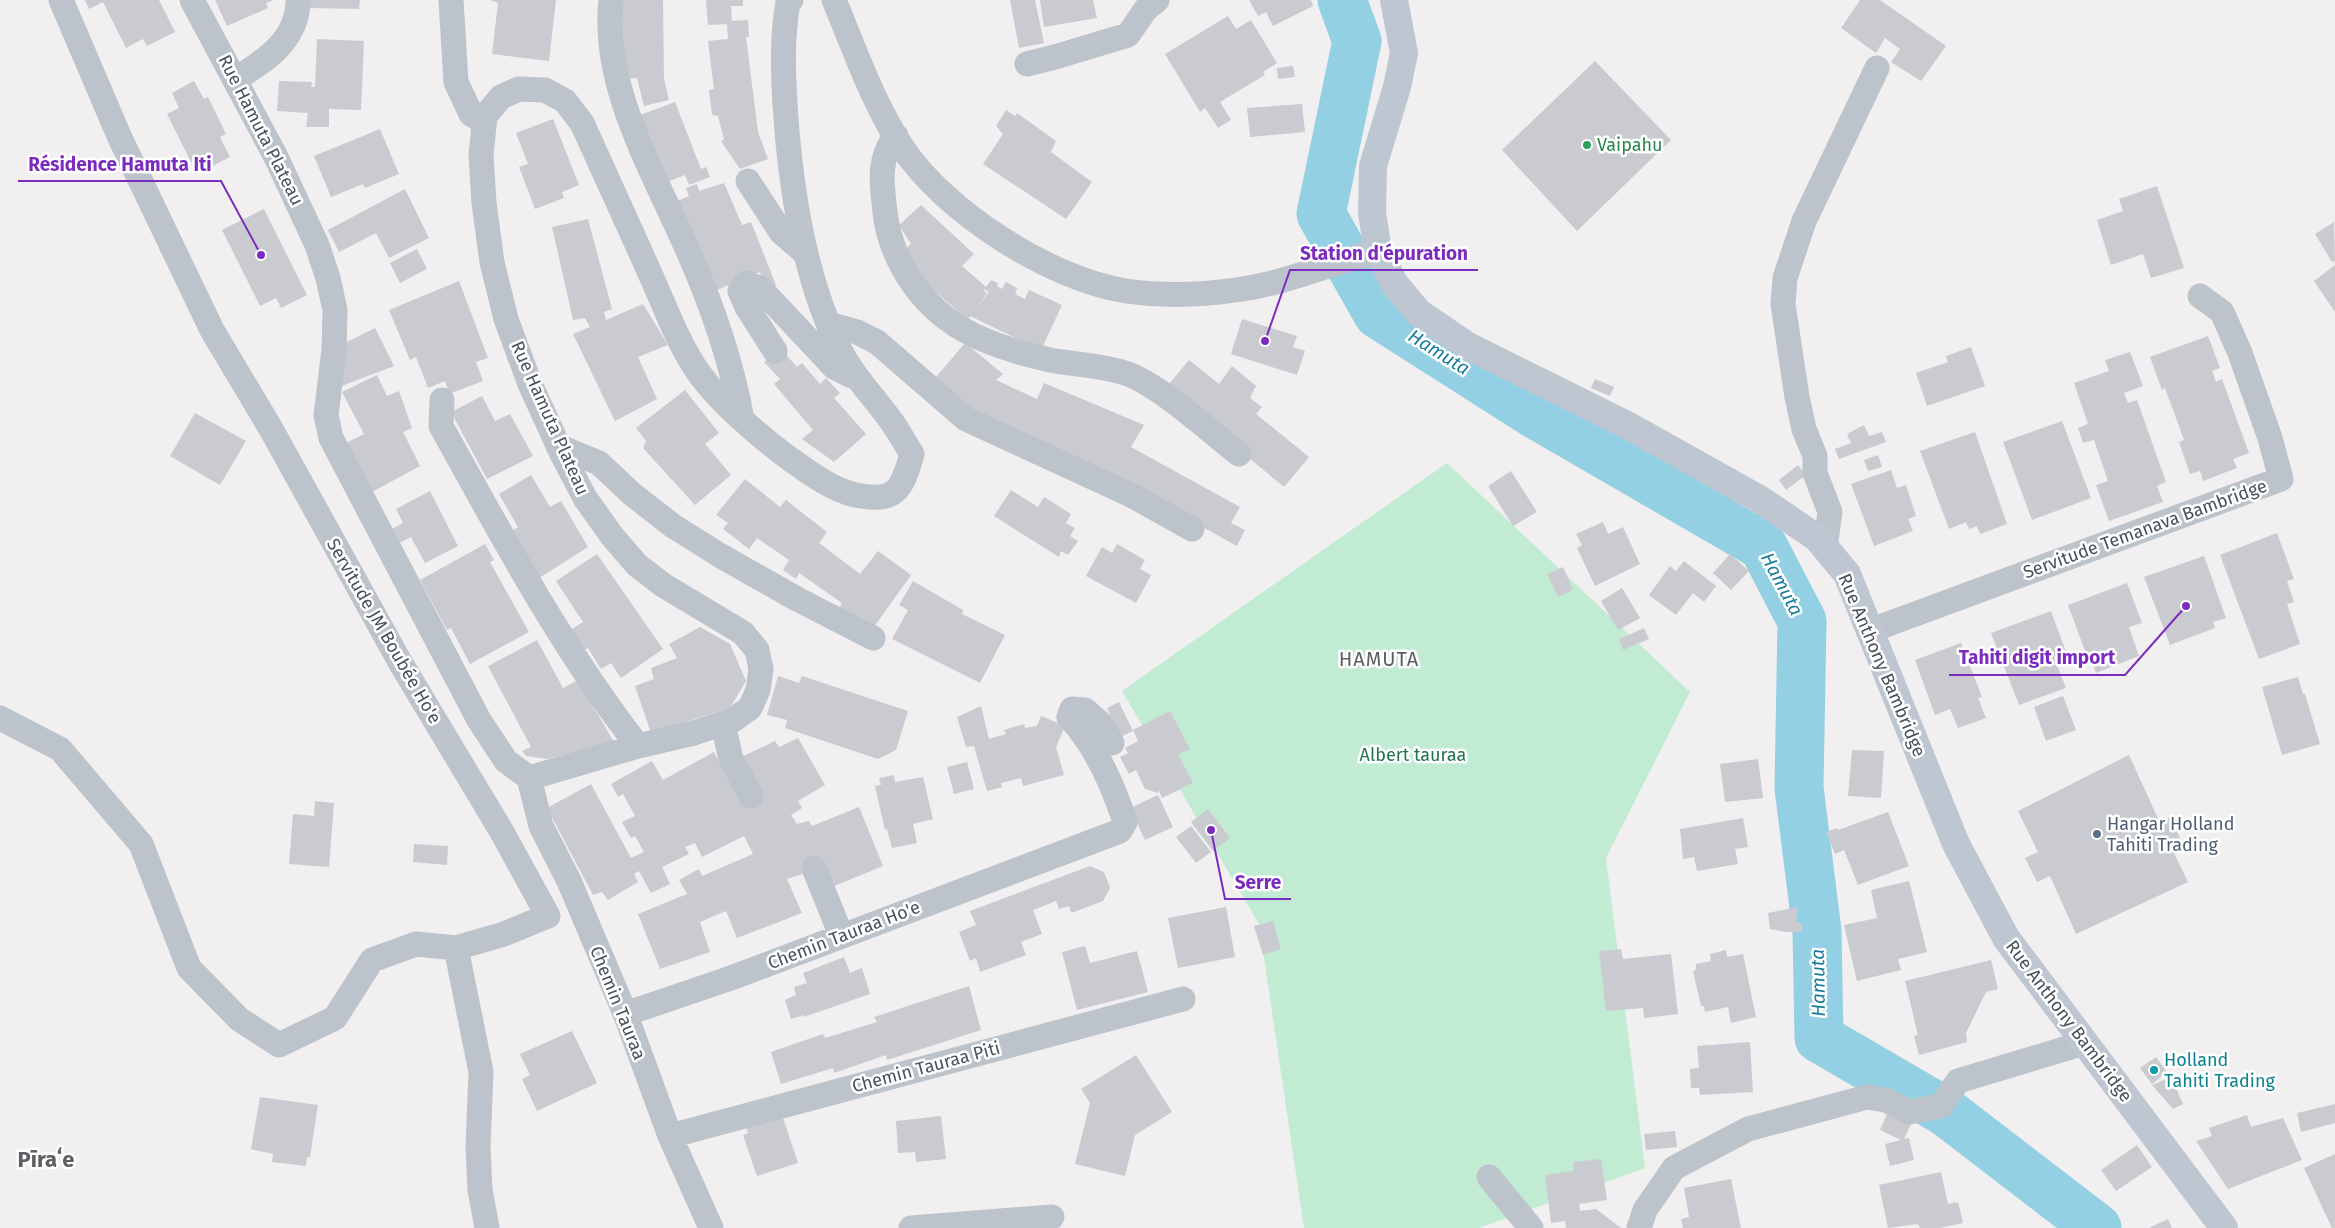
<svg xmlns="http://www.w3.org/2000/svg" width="2335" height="1228" viewBox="0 0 2335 1228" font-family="'Fira Sans',sans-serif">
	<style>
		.green { fill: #c2ebd3 }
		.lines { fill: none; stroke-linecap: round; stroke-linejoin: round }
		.river { stroke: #93d0e3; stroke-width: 49 }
		.building { fill: #c9cbd1; fill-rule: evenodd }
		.minor { stroke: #bcc3ca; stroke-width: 25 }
		.secondary { stroke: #bec7d1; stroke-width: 28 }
		.leisure-dot { fill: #2e9e5b; stroke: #fff; stroke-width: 2 }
		.service-dot { fill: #5c6f8a; stroke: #fff; stroke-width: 2 }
		.culture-dot { fill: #0f9aa8; stroke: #fff; stroke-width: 2 }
		.labels { text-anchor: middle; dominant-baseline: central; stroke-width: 5; stroke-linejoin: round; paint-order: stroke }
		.street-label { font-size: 18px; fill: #49515a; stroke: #fff }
		.leisure-label { font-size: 18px; fill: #27864d; stroke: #fff; text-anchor: start }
		.park-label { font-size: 18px; fill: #20754d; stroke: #fff }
		.service-label { font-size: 18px; fill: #4e5e75; stroke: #fff; text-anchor: start }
		.culture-label { font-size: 18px; fill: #0d838f; stroke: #fff; text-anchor: start }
		.water-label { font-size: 19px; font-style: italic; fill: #1a7c9c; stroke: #fff }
		.quarter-label { font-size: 20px; letter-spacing: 1px; fill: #5c5f63; stroke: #fff }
		.district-label { font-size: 22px; font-weight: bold; fill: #5c5f63; stroke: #fff }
		.leader { fill: none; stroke: #7b2cbf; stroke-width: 2 }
		.callout-dot { fill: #7b2cbf; stroke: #fff; stroke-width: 2 }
		.callout-label { font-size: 19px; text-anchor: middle; font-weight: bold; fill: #7b2cbf; stroke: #fff; stroke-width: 5; stroke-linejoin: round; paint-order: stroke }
	</style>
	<rect width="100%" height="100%" fill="#f1efef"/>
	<path class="green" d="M1447 463 1690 692 1606 858 1645 1168 1479 1228H1304L1259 924 1122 691Z"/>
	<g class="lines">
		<path class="river" d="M1342 0 1357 41 1321 214 1378 314 1535 414 1763 546 1802 621 1799 788 1817 931 1819 1038 1946 1112 2097 1228"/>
	</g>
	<path class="building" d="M85 0H159L175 32 147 46 143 39 126 48 103 2 89 9Z
		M215 0H274L266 3 268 8 227 26Z
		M310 0H360L359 9 310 8Z
		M490 0H556L549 61 492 54 498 3Z
		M620 0H663L664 79 669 100 644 106 637 78 622 79Z
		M706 0H743V6H731L732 21 748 20 749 37H746L758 132 768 159 740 169 721 141 724 140 718 116 712 115 709 90 714 89 708 41 728 39 727 24 708 25Z
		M1010 0H1035L1044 43 1019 48Z
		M1040 0H1093L1097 18 1044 27Z
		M1249 0H1311L1313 6 1273 26 1266 12 1258 16Z
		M1860 0H1880L1946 46 1921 81 1891 62 1900 49 1885 38 1876 53 1841 28Z
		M1228 16 1236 29 1251 20 1277 63 1263 72 1265 75 1220 102 1231 120 1218 128 1205 108 1200 112 1165 54Z
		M317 39 364 41 361 110 329 109V127H306L308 113 277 111 279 81 312 82 311 87H315Z
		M1595 61 1671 140 1577 231 1502 150Z
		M1293 66 1295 77 1278 79 1277 68Z
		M194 81 204 99 208 97 226 134 220 137 230 157 197 174 167 114 179 108 172 93Z
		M675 102 701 169 706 167 710 177 689 185 685 175 662 184 635 117Z
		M1302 104 1305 132 1250 137 1247 108Z
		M1006 110 1015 116 1017 113 1056 141 1051 152 1092 182 1066 219 983 164 1003 134 996 126Z
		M553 119 579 185 562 192 564 198 535 209 519 167 528 164 516 133Z
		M380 129 399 174 365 188 363 184 331 197 314 156Z
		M724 183 742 225 751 222 776 285 766 289 760 272 712 292 675 202 689 196 686 188 697 184 699 191Z
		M2157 186 2184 268 2151 278 2143 254 2111 265 2097 220 2123 211 2119 199Z
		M405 189 429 238 389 258 376 233 339 252 328 230Z
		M921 205 974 254 962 266 986 287 991 280 998 283 997 286 1002 289 1006 282 1017 288 1015 294 1025 299 1029 290 1062 305 1041 350 970 316 968 320 916 275 905 249 911 244 899 225ZM984 289 989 292 977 308 987 293 983 290Z
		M264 209 307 295 281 308 276 298 260 306 222 230Z
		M588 219 612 309 604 312 606 320 643 304 668 345 638 357 657 399 615 421 573 334 590 327 585 318 573 320 552 227Z
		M2334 222 2335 261 2332 262 2315 234Z
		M417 249 427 269 400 283 390 263Z
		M2335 265V312L2314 281Z
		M459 281 488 358 476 362 483 381 449 394 445 381 428 388 416 357 410 360 389 310Z
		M1242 319 1297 336 1293 347 1305 351 1297 375 1231 354Z
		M375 328 394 366 339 387 345 343Z
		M2208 336 2220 368 2212 371 2216 382 2222 379 2249 453 2233 459 2237 468 2203 481 2200 471 2190 474 2179 442 2184 440 2165 388 2162 390 2150 357Z
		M965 343 1003 374 996 380 1037 399 1044 383 1144 425 1131 447 1240 507 1231 523 1245 530 1237 546 1083 461 984 418 936 377Z
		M1971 347 1985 386 1927 406 1916 373 1948 362 1946 356Z
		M780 348 797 367 802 363 820 384 826 378 840 393 834 398 866 434 834 462 802 439 813 430 774 384 780 379 764 362Z
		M2130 352 2143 386 2124 393 2128 403 2137 400 2166 482 2157 486 2163 502 2109 521 2096 485 2108 481 2094 440 2083 443 2078 428 2088 424 2074 383 2109 371 2105 360Z
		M1189 360 1219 384 1232 366 1256 386 1250 398 1262 407 1256 414 1309 457 1284 487 1165 389Z
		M377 375 387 396 399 391 412 428 403 432 420 466 372 492 346 443 364 434 342 392Z
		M1595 379 1614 387 1610 396 1591 388Z
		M685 390 719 433 705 444 731 475 695 505 643 448 646 441 636 428Z
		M482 396 495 421 510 414 533 456 487 479 451 412Z
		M195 413 246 441 220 485 170 456Z
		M2062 421 2091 498 2032 520 2003 442Z
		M1864 425 1869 436 1882 432 1886 442 1839 459 1835 449 1851 443 1847 434Z
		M1975 432 2007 524 1980 534 1977 526 1969 529 1966 522 1949 529 1920 451Z
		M1878 455 1882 467 1868 471 1864 460Z
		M1798 465 1806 475 1786 490 1779 480Z
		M1891 470 1897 488 1906 485 1916 516 1908 519 1913 531 1874 546 1851 484Z
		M1511 471 1537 512 1513 526 1488 486Z
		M531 475 550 507 561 501 588 547 536 580 507 534 518 527 499 494Z
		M745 479 780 507 786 500 827 532 819 543 860 574 878 551 911 575 874 627 838 610 842 603 799 573 796 579 783 570 789 560 757 538 749 549 723 529 728 523 716 515Z
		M1011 490 1038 507 1044 497 1071 514 1066 523 1075 528 1070 536 1078 541 1068 555 1061 551 1059 557 994 516Z
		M430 491 458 546 425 563 411 537 399 543 392 529 403 523 396 509Z
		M1603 522 1608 534 1623 527 1640 564 1595 586 1577 548 1582 545 1576 534Z
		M2277 533 2294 579 2287 581 2294 602 2287 604 2300 644 2259 659 2220 555Z
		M485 544 494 560 490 562 529 632 470 664 451 628 447 630 420 580Z
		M1117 544 1145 560 1140 569 1151 575 1136 603 1086 576 1102 547 1112 553Z
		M597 554 663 649 621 678 611 663 601 669 588 648 585 650 570 630 583 622 556 581Z
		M1730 554 1749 571 1731 590 1713 573Z
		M2204 556 2226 618 2213 622 2215 628 2170 645 2144 577Z
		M1684 561 1716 586 1704 602 1693 593 1676 615 1649 595 1670 566 1676 571Z
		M1563 567 1573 590 1558 597 1547 574Z
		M913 581 963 610 962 614 1005 635 980 683 892 639 908 610 899 605Z
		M2127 583 2142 623 2129 627 2139 656 2096 673 2091 658 2088 659 2068 605Z
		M1622 588 1640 618 1618 630 1601 601Z
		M2051 611 2066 652 2054 657 2066 688 2019 705 1991 633Z
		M700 627 730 644 746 681 730 708 651 733 635 686 654 679 651 668 677 658 669 644Z
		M1644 628 1649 639 1623 650 1619 639Z
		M537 640 563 688 578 680 614 742 547 759 526 756 522 751 531 747 488 666Z
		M1961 643 1982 697 1978 698 1986 718 1958 728 1950 709 1935 715 1915 660Z
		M778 676 799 683 802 676 908 711 896 750 878 759 785 728 787 720 767 715Z
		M2298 677 2303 694H2305L2320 744 2282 755 2262 687Z
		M2063 696 2076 730 2046 741 2034 707Z
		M1119 702 1133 731 1120 737 1107 708Z
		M981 706 989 739 1006 734 1004 730 1024 724 1025 728 1037 726 1041 716 1065 726 1056 747 1064 775 1023 786 1021 778 1001 783 1002 787 987 791 974 746 966 747 957 717Z
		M1170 711 1190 749 1178 754 1193 783 1162 798 1159 791 1158 793 1145 789 1136 770 1129 774 1120 757 1128 753 1125 748 1138 741 1133 730Z
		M798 738 825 785 798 801 802 808 791 815 797 824 809 821 812 826 859 807 883 866 827 889 806 873 787 879 802 913 737 938 726 911 700 922 710 952 660 969 638 914 687 894 679 880 699 869 702 876 753 854 744 836 702 857 695 843 685 847 689 854 662 867 670 884 651 893 639 871 634 874 638 882 608 900 602 892 593 895 547 808 591 784 631 858 644 852 635 836 631 838 622 822 635 816 623 794 618 797 611 784 652 761 663 780 714 752 736 793 737 759 775 741 779 747Z
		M1852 750 1884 751 1881 798 1848 796Z
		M2129 755 2161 825 2170 816 2180 838 2169 843 2188 882 2076 934 2050 876 2037 882 2025 858 2038 852 2018 811Z
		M1758 759 1763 798 1725 802 1720 764Z
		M967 762 974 789 954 794 947 767Z
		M894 775 895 782 923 777 933 819 913 824 917 843 892 848 887 829 885 830 875 786 881 785 879 778Z
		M1158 795 1173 827 1145 840 1130 808Z
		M315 801 334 803 329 867 289 864 293 814 314 816Z
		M1208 809 1230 838 1213 851 1191 822Z
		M1888 812 1909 866 1858 885 1844 850 1835 854 1826 832 1837 828 1838 830Z
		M1743 818 1748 847 1735 849 1738 864 1697 871 1694 857 1683 859 1680 829Z
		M1191 826 1211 852 1196 863 1176 837Z
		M414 844 448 846 447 865 413 862Z
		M1090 866 1104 872 1110 888 1103 901 1074 912H1071L1069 906 1059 909 1056 901 1033 910 1042 934 1021 942 1026 955 980 972 976 958 970 961 959 932 976 925 970 911Z
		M1909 881 1927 952 1898 959 1901 970 1857 981 1844 925 1877 918 1871 890Z
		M1226 907 1235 957 1178 968 1168 918Z
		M1798 907 1796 922 1802 923V932H1786L1770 929 1768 913Z
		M1273 921 1281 949 1263 955 1254 926Z
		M1085 946 1090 963 1137 951 1148 992 1077 1010 1062 952Z
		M1621 949 1623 959 1671 954 1678 1014 1644 1018 1643 1008 1606 1011 1599 951Z
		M1726 950 1727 957 1743 954 1756 1017 1731 1023 1728 1007 1705 1012 1704 1006H1701L1693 971 1696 970V964L1711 961 1710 954Z
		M844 957 850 973 862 968 870 994 804 1017V1015L791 1019 785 1000 796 995 794 987 807 983 803 973Z
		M1991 960 1998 989 1986 992 1966 1033 1967 1042 1919 1055 1914 1036 1918 1035 1905 981Z
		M969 986 981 1030 887 1060 886 1055 834 1073 833 1068 781 1084 771 1052 823 1034 825 1038 877 1022 874 1017Z
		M572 1031 597 1083 537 1111 522 1079 530 1075 520 1054Z
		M1750 1042 1753 1092 1700 1095 1699 1088H1691L1690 1069 1699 1068 1697 1046Z
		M1136 1055 1172 1112 1135 1135 1125 1176 1075 1164 1090 1103 1081 1089Z
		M2156 1057 2167 1072 2152 1084 2140 1068Z
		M2171 1077 2183 1104 2173 1109 2152 1085Z
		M260 1097 318 1105 310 1157H307L306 1166 272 1162 273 1154 251 1149Z
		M2335 1104V1123L2301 1132 2297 1113Z
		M780 1109 798 1163 757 1176 743 1135 748 1133 744 1120Z
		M1887 1114 1911 1124 1904 1139 1909 1138 1914 1160 1890 1166 1885 1144 1901 1140 1880 1130Z
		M2247 1115 2251 1127 2283 1118 2302 1160 2228 1189 2196 1141 2212 1136 2209 1128Z
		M941 1116 946 1159 916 1162 915 1152 898 1153 896 1121Z
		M1675 1131 1677 1147 1646 1150 1644 1134Z
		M2137 1145 2152 1167 2116 1191 2101 1170Z
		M2335 1154V1228H2332L2304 1168Z
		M1601 1159 1607 1200 1579 1204 1580 1211 1596 1209 1621 1228H1566L1565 1221 1551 1223 1545 1175 1573 1171 1574 1162Z
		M1941 1172 1948 1204 1958 1202 1963 1223 1940 1228H1920L1918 1224 1888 1228 1879 1185Z
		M1731 1179 1741 1228H1683L1681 1219 1689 1217 1684 1188Z
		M2168 1219 2172 1228H2149Z"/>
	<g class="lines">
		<path class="minor" d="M61 0 120 138 212 330 271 429 400 662 502 832 548 916 504 934 456 948 481 1072 478 1147 480 1190 487 1228
			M192 0 276 157 317 245 328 278 335 310 334 350 326 415 331 438 479 720 506 761 529 778 638 746 694 733 733 720 750 708 758 690 761 669 757 650 743 633 663 585 637 565 612 536 585 498 562 454 530 384 506 319 492 262 484 203 481 155 485 116 501 97 519 89 545 90 565 101 582 123C605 174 629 226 652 278 667 311 679 346 701 376 721 403 759 436 786 456 807 471 830 489 855 495 896 503 902 490 912 454 905 443 899 432 892 422 874 397 853 376 839 348 803 275 790 185 785 104 783 70 782 36 788 2L791 0
			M451 0 456 82 471 114 484 122
			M611 0C602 81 647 160 679 231 707 291 730 353 742 419
			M834 0C855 50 872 101 902 147 944 211 1051 280 1126 291 1162 296 1201 295 1236 290 1284 284 1330 263 1378 251
			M1027 64 1055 57 1128 35 1146 9 1157 0
			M236 79C266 60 298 40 298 0
			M896 136C877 159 882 185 885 212 887 231 893 249 902 266 934 326 987 346 1050 360 1076 365 1103 365 1128 374 1162 387 1209 431 1239 454
			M748 181 781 232 804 252
			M829 324 857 332 877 342 966 419 1133 496 1192 529
			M775 351 747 307 740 291 746 283 760 288 834 367 852 376
			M442 400 441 426C502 536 561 647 638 746
			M558 446 599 463 632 494 673 526 721 556 797 599 873 638
			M1825 547 1830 512 1815 473V456L1804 429 1797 397 1783 304 1785 278 1804 221 1877 68
			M1872 630 2281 479 2270 438 2240 353 2222 312 2200 296
			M0 718 60 749 141 844 189 968 239 1019 279 1045 335 1018 372 960 416 944 456 948
			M723 724 731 759 751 796
			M529 778 541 826 569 881 625 1013 670 1136 711 1228
			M814 868 841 935
			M625 1014 731 978 1120 831 1125 822C1113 785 1096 746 1069 717L1072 709 1085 710 1101 724 1112 743
			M670 1136 1183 999
			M1489 1177 1531 1228
			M911 1228 1052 1217
			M1639 1228 1645 1210 1674 1168 1748 1129 1867 1097 1886 1100 1909 1112 1941 1106 1958 1081 2084 1043"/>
		<path class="secondary" d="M1394 0 1404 53 1397 87 1373 166 1372 213 1378 251 1394 283 1418 312 1468 346 1627 425 1761 500 1817 538 1847 574 1956 844 2006 938 2224 1228"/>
	</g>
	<circle class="leisure-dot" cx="1587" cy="145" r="5"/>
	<circle class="service-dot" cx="2097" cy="834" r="5"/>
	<circle class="culture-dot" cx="2154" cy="1070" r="5"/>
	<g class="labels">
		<g class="street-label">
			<text transform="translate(261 130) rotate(63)">Rue Hamuta Plateau</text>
			<text transform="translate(550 418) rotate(66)">Rue Hamuta Plateau</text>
			<text transform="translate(2145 529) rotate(-20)">Servitude Temanava Bambridge</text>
			<text transform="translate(384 631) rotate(60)">Servitude JM Boubée Ho'e</text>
			<text transform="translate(1882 665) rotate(67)">Rue Anthony Bambridge</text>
			<text transform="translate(844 935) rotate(-21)">Chemin Tauraa Ho'e</text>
			<text transform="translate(618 1003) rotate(68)">Chemin Tauraa</text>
			<text transform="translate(2069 1021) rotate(53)">Rue Anthony Bambridge</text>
			<text transform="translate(926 1067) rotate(-15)">Chemin Tauraa Piti</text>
		</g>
		<g class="leisure-label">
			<text x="1597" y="145">Vaipahu</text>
		</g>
		<g class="park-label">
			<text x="1413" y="755">Albert tauraa</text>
		</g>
		<g class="service-label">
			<text x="2107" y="824">Hangar Holland<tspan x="2107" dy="21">Tahiti Trading</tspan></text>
		</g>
		<g class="culture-label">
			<text x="2164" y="1060">Holland<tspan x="2164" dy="21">Tahiti Trading</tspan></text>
		</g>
		<g class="water-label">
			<text transform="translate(1439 352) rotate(32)">Hamuta</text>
			<text transform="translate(1782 584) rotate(62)">Hamuta</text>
			<text transform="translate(1818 983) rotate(-91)">Hamuta</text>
		</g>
		<g class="quarter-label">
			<text x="1379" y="659">HAMUTA</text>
		</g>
		<g class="district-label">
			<text x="46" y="1159">Pīraʻe</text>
		</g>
	</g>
	<path class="leader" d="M261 255L221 181H18M1265 341L1290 270H1478M2186 606L2125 675H1949M1211 830L1225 899H1291"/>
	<g class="callout-dot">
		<circle cx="261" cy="255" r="5"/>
		<circle cx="1265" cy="341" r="5"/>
		<circle cx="2186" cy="606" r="5"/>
		<circle cx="1211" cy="830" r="5"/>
	</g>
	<g class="callout-label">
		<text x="120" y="171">Résidence Hamuta Iti</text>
		<text x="1384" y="260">Station d'épuration</text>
		<text x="2037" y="664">Tahiti digit import</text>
		<text x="1258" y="889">Serre</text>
	</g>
</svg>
